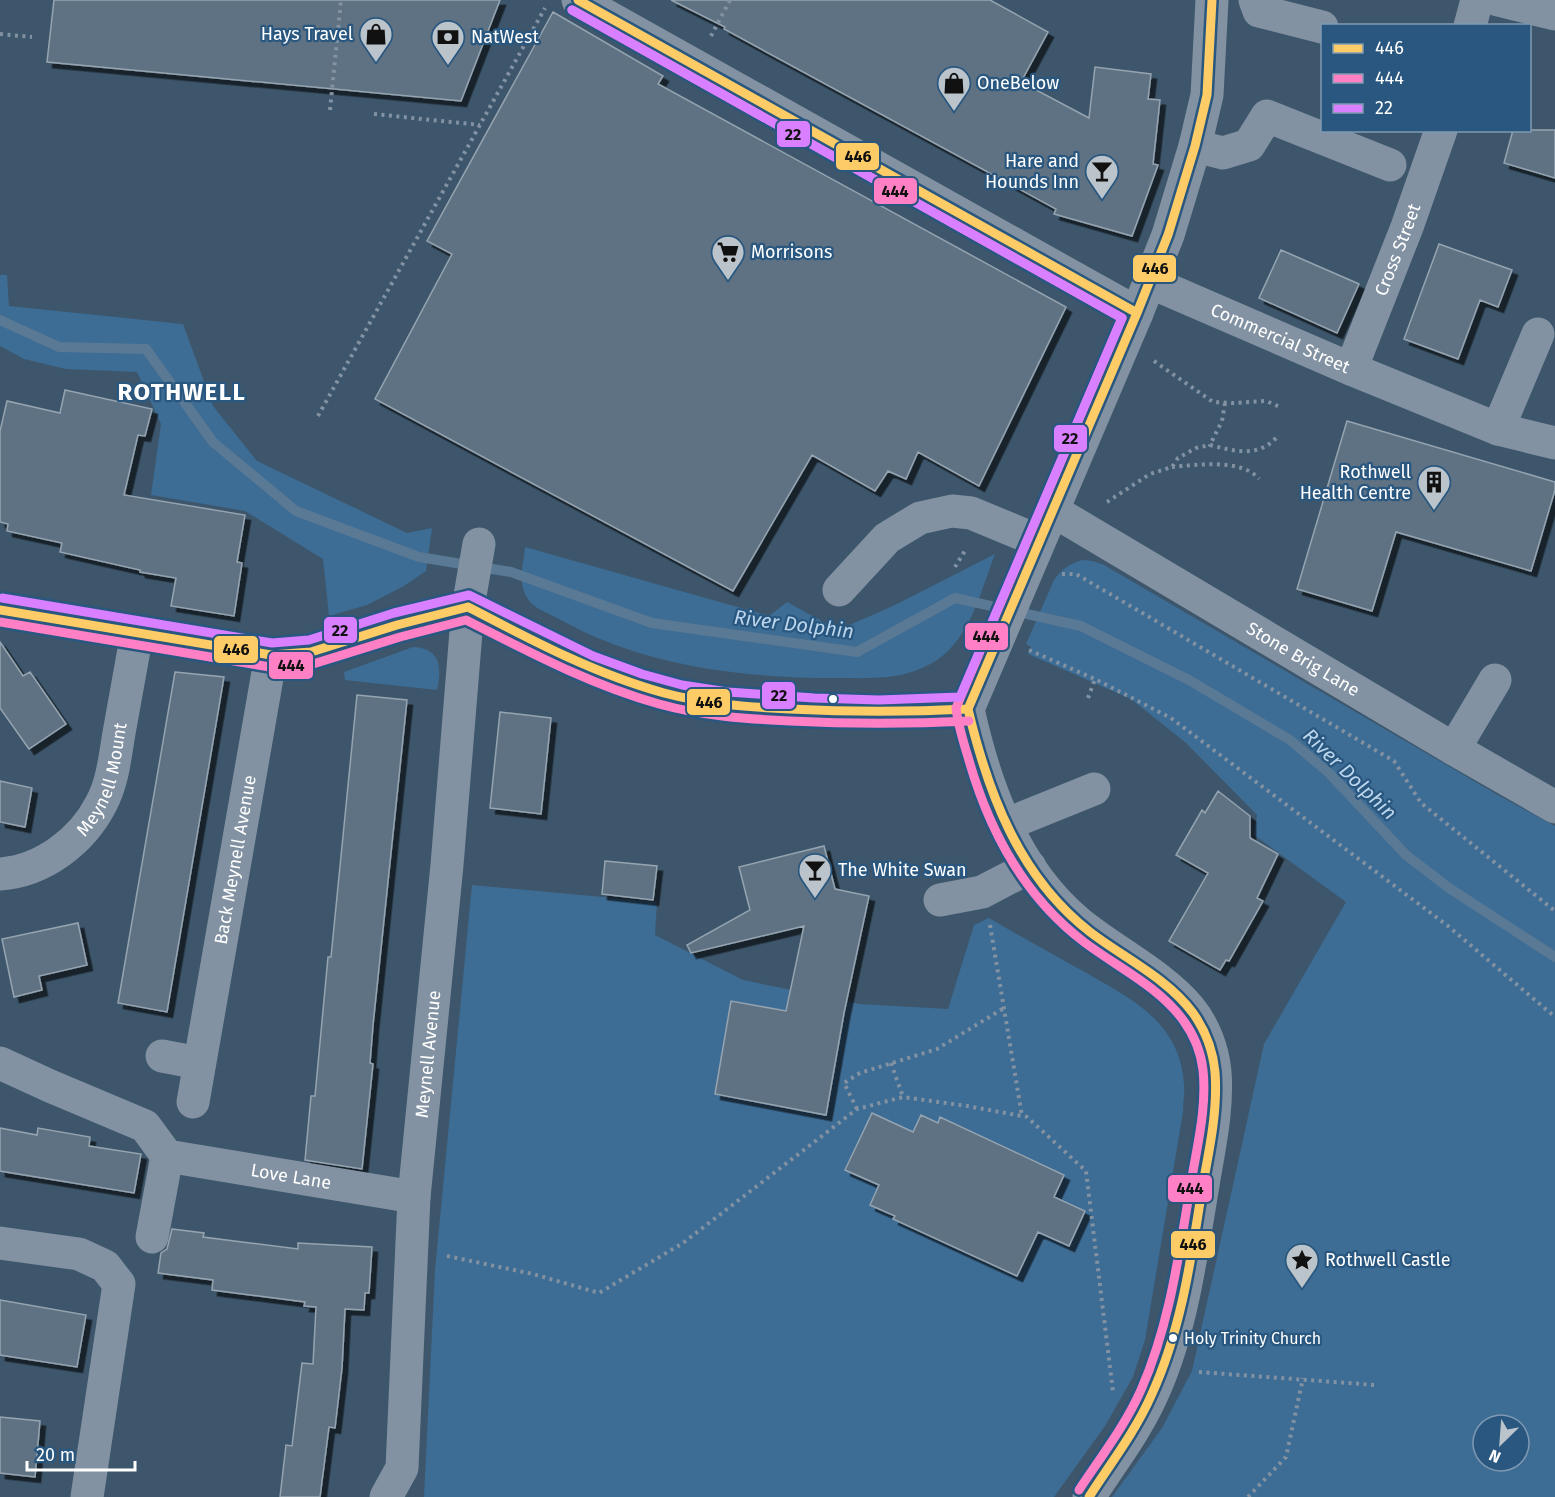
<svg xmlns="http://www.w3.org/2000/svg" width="1555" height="1497" viewBox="0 0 1555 1497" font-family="'Fira Sans',sans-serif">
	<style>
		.green { fill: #3d6c95; fill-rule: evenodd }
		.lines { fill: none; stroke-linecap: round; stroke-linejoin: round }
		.stream { stroke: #597994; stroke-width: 10 }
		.building { fill: #5f7283; stroke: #95a4b0; stroke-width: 1.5; filter: url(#shadow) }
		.path { stroke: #8292a2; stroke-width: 4; stroke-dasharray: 3 4.5; stroke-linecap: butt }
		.minor { stroke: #8292a2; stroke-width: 33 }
		.bus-1-casing { stroke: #29577f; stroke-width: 14 }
		.bus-2-casing { stroke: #29577f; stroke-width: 14 }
		.bus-3-casing { stroke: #29577f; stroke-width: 14 }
		.bus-1 { stroke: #fdcc66; stroke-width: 9 }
		.bus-2 { stroke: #ff80c5; stroke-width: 9 }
		.bus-3 { stroke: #d880ff; stroke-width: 9 }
		.bus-dot { fill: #fff; stroke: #29577f; stroke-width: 2 }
		.labels { text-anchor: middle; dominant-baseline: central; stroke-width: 4.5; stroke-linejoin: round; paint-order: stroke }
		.bus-label { font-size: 16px; fill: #fff; stroke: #29577f; text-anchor: start }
		.poi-label { font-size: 18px; fill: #fff; stroke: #29577f; text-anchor: start }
		.street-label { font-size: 18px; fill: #fff; stroke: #29577f }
		.water-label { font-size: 20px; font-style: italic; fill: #bbd6ed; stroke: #29577f }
		.district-label { font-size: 24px; font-weight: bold; letter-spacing: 1.5px; fill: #fff; stroke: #29577f }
		.line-badge { stroke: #29577f; stroke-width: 2 }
		.pale-badge-label { font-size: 16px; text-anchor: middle; font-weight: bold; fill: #111 }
	</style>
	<defs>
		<filter id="shadow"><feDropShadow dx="5.5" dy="5.5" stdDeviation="0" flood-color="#0009"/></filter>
	</defs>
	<rect width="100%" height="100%" fill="#3d566b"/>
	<path class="green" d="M0 275H7L9 306 183 324 213 406 257 461 407 533 432 528 426 571 404 586 367 605 329 616 323 559 245 511 151 495 161 424 137 372 66 369 24 359 0 346Z
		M525 547 769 616 787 602 838 630 893 606 995 554C981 590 971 637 937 660 904 681 873 678 836 678 741 678 642 666 559 619 550 614 538 610 531 603 516 586 523 568 525 547Z
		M1082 560 1093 561 1104 565 1498 795 1555 826V1497H1112L1162 1428 1192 1371 1264 1044 1346 902 1254 835 1257 815 1186 743 1131 699 1028 654 1031 647 1026 644 1054 580C1062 569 1069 564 1082 560ZM1483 1425H1519V1461H1483Z
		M413 647C441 648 442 668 437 690L345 680 344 672Z
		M472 885 657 902 655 935 743 980 860 1004 948 1009 974 925 989 918C1020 936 1050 953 1081 970 1130 998 1180 1021 1184 1084 1185 1093 1183 1103 1183 1112L1145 1340 1133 1377 1105 1426 1054 1497H424L435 1270Z"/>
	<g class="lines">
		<path class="stream" d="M0 320 59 347 146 349 213 442 296 511 419 557 511 572 652 623 857 652 955 598 1081 626 1189 680 1290 740 1329 773 1406 855 1449 888 1555 957"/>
	</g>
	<path class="building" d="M54 0H500L461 101 47 62Z
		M671 0H990L1048 32 1021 82 1089 118 1095 67 1151 74 1148 99 1160 100 1153 164 1158 165 1132 236 1054 214 1056 209 724 29 725 27Z
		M553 12 663 76 658 84 1066 307 979 486 918 452 906 479 888 471 875 491 812 455 733 591 375 399 452 254 427 241Z
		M1513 130H1555V178L1504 163Z
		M1439 244 1512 270 1498 307 1480 300 1458 359 1404 339Z
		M1281 250 1359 284 1337 333 1259 298Z
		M65 390 152 409 145 436 138 435 124 495 245 515 237 562 242 563 234 616 171 606 176 578 140 572V570L60 552 62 543 7 531 8 524 0 522V431L7 401 60 413Z
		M1347 421 1555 482V490L1531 571 1396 532 1372 611 1297 589Z
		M0 642 23 676 30 672 66 724 29 749 0 708Z
		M175 672 224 677 167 1012 118 1003Z
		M357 695 407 700 373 1025 370 1063 373 1064 362 1169 305 1160 311 1096H315L328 957H331Z
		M500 712 551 718 541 814 490 808Z
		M0 781 32 788 25 827 0 822Z
		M1218 791 1250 816V838L1278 854 1257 898 1263 901 1229 961 1226 960 1220 970 1169 941 1208 873 1176 855 1202 810 1205 813Z
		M824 846 835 889 869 896 844 1013 826 1115 715 1094 731 1001 786 1011 804 926 691 953 687 945 750 910 739 867Z
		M605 861 657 866 653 900 602 894Z
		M78 923 87 965 39 976 42 990 14 997 2 939Z
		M872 1113 913 1132 921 1115 938 1123 940 1117 1064 1175 1054 1197 1085 1211 1069 1246 1038 1232 1017 1276 893 1219 895 1216 870 1205 879 1185 845 1170Z
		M0 1128 37 1135 38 1128 90 1137 89 1146 141 1154 134 1193 0 1171Z
		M172 1229 204 1233 203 1237 298 1249V1243L372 1247 369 1293H365L364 1310 345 1309 342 1368 335 1428 329 1427 320 1497H280L286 1445 292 1446 302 1363 313 1364 316 1307 304 1306 305 1302 212 1290 213 1280 158 1273 161 1253 167 1249Z
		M0 1300 86 1315 77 1367 0 1355Z
		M0 1417 40 1421 35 1477 0 1473Z"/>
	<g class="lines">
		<path class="path" d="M0 34 32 37
			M711 36 730 0
			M330 110 341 0
			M374 114 480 125
			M1154 361 1213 402 1233 403 1266 401 1280 407
			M1225 403 1222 421 1210 445C1234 451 1257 458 1276 438
			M318 416 545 8
			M1172 467C1196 465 1242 458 1259 479
			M1107 502 1150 474 1172 467 1178 458 1196 448 1210 445
			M955 567 966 549
			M1062 574H1076L1394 761 1421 803 1555 911
			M1029 650 1095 679 1171 718 1448 926 1555 1017
			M1088 698 1095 679
			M990 925 1022 1116
			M891 1063 903 1097
			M857 1109 844 1083 860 1073 937 1049 1004 1008
			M447 1256 533 1274 599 1293 683 1243 857 1109 903 1097 967 1106 1022 1116 1027 1117 1086 1171 1113 1392
			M1199 1372 1375 1385
			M1248 1497 1286 1457 1303 1378"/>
		<g class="minor">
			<path d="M578 0 1137 313"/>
			<path d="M1255 0 1259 11 1322 27"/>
			<path d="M1498 0 1555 14"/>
			<path d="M1470 26 1477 0"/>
			<path d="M1195 146 1223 153 1249 145 1267 116 1390 165"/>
			<path id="s1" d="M1150 282 1351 369 1498 429 1555 443"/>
			<path id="s2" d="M1351 369 1407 227 1441 130"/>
			<path d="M1498 429 1538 334"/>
			<path id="s3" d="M1052 510 1454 749 1555 807"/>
			<path d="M839 590 887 538 920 518 952 511 971 513 1039 541"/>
			<path d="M468 607C531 640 595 675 664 693 705 704 749 707 791 709 850 713 909 712 968 709"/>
			<path d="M0 610 271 655 311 652 397 625 468 607"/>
			<path d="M1454 749 1495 680"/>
			<path d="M1005 825 1094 789"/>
			<path id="s4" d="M0 874C43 871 82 841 101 804 113 782 115 756 119 733 125 700 131 666 137 633"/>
			<path d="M940 900 982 892 1030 867"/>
			<path d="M162 1056 199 1063"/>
			<path id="s5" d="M0 1063 50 1086 145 1126 167 1156 414 1197"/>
			<path id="s6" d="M193 1102 271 655"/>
			<path d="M152 1237 167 1156"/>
			<path d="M0 1243 79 1254 105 1266 119 1284 87 1497"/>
			<path id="s7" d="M386 1497 402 1468 414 1197 447 865 468 607 479 544"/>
			<path d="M1089 1497C1110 1464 1135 1432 1151 1397 1182 1331 1191 1255 1203 1185 1209 1148 1218 1109 1215 1072 1213 1050 1204 1026 1190 1009 1162 975 1113 951 1079 923 1015 870 985 787 968 709L1137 313 1168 235 1195 146 1207 95 1212 0"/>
		</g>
		<defs>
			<path id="bus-1" d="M578 0 1137 313
				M468 607C531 640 595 674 664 693 705 704 748 707 790 709 850 712 909 712 968 709
				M0 610 271 655 311 652 397 625 468 607
				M1089 1497C1110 1464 1135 1432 1151 1396 1181 1331 1191 1260 1202 1189 1209 1151 1218 1111 1215 1072 1213 1051 1205 1030 1193 1013 1167 978 1124 958 1090 932 1019 877 988 793 968 709L1137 313 1168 235 1195 146 1207 95 1212 0"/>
			<path id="bus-2" d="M572 10 1122 318 956 708C958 724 963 741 968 757 988 828 1023 896 1084 942 1117 967 1158 986 1183 1020 1194 1035 1201 1053 1203 1070 1207 1108 1197 1146 1191 1183 1179 1253 1170 1324 1141 1390 1125 1426 1100 1458 1079 1490
				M0 622 270 667 313 664 400 637 466 620C529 652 591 685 659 704 702 716 746 719 790 721 850 724 909 724 969 721"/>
			<path id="bus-3" d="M2 598 272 643 309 640 394 613 469 595 593 656 642 674 682 685 728 692 814 698 879 700 960 697 1122 318 572 10"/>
		</defs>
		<use href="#bus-1" class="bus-1-casing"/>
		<use href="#bus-2" class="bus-2-casing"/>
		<use href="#bus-3" class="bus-3-casing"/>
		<use href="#bus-1" class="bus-1"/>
		<use href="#bus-2" class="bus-2"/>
		<use href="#bus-3" class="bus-3"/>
	</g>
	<defs>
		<symbol id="shop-pin" viewBox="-11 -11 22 30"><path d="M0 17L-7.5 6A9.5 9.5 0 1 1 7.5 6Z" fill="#bbc4cb" stroke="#29577f"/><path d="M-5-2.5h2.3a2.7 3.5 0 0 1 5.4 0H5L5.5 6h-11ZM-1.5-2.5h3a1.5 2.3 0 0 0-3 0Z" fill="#111"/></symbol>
		<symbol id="bank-pin" viewBox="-11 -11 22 30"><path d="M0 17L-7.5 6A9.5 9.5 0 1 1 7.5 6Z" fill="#bbc4cb" stroke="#29577f"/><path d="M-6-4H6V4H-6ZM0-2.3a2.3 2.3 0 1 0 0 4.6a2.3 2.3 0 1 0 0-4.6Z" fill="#111"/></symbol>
		<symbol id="bar-pin" viewBox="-11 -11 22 30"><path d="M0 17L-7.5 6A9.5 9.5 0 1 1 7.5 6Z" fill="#bbc4cb" stroke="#29577f"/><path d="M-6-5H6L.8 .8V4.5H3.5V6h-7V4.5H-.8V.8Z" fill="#111"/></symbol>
		<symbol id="supermarket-pin" viewBox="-11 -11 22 30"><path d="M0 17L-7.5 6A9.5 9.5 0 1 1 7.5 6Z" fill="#bbc4cb" stroke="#29577f"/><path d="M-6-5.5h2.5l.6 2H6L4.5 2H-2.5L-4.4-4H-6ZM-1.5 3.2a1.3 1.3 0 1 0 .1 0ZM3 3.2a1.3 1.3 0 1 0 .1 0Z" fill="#111"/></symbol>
		<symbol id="building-pin" viewBox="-11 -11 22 30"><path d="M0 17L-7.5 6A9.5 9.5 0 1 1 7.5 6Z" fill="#bbc4cb" stroke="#29577f"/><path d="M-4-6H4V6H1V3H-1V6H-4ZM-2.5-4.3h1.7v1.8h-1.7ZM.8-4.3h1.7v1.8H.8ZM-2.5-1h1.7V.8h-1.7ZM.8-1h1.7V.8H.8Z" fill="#111"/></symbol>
		<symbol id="sight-pin" viewBox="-11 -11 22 30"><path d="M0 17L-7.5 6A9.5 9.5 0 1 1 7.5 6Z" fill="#bbc4cb" stroke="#29577f"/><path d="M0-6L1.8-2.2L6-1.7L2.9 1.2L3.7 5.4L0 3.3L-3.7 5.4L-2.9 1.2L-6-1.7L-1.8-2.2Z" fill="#111"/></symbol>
	</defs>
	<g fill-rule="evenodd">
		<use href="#shop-pin" x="357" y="15" width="38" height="52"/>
		<use href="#bank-pin" x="429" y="18" width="38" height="52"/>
		<use href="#shop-pin" x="935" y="64" width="38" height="52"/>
		<use href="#bar-pin" x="1083" y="152" width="38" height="52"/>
		<use href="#supermarket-pin" x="709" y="233" width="38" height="52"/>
		<use href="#building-pin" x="1415" y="463" width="38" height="52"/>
		<use href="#bar-pin" x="796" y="851" width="38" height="52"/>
		<use href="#sight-pin" x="1283" y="1241" width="38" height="52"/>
	</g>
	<g class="bus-dot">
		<circle cx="833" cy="699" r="5"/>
		<circle cx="1173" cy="1338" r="5"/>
	</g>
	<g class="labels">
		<g class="bus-label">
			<text x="1184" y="1338">Holy Trinity Church</text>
		</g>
		<g class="poi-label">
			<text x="353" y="34" text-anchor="end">Hays Travel</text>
			<text x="471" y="37">NatWest</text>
			<text x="977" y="83">OneBelow</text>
			<text x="1079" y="161" text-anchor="end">Hare and<tspan x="1079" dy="21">Hounds Inn</tspan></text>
			<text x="751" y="252">Morrisons</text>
			<text x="1411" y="472" text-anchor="end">Rothwell<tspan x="1411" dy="21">Health Centre</tspan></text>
			<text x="838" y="870">The White Swan</text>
			<text x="1325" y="1260">Rothwell Castle</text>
		</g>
		<g class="street-label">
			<text stroke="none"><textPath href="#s2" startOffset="128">Cross Street</textPath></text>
			<text stroke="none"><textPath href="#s1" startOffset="142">Commercial Street</textPath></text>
			<text stroke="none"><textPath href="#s3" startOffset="292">Stone Brig Lane</textPath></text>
			<text stroke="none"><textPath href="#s4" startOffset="152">Meynell Mount</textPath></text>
			<text stroke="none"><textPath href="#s6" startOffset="246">Back Meynell Avenue</textPath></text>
			<text stroke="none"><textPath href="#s7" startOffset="448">Meynell Avenue</textPath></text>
			<text stroke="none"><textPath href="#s5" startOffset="321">Love Lane</textPath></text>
		</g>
		<g class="water-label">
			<text transform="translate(794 624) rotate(7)">River Dolphin</text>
			<text transform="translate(1350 774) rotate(44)">River Dolphin</text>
		</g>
		<g class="district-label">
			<text x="182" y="392">ROTHWELL</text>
		</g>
	</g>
	<g class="line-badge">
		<rect x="776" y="120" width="35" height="28" rx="6" fill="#d880ff"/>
		<rect x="835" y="142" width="45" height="29" rx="6" fill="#fdcc66"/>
		<rect x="873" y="177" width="45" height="28" rx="6" fill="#ff80c5"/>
		<rect x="1132" y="254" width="45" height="29" rx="6" fill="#fdcc66"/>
		<rect x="1053" y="424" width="35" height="29" rx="6" fill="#d880ff"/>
		<rect x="323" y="616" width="35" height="28" rx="6" fill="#d880ff"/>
		<rect x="964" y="622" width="45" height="29" rx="6" fill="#ff80c5"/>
		<rect x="213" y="635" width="46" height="29" rx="6" fill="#fdcc66"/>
		<rect x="268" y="651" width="46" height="29" rx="6" fill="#ff80c5"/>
		<rect x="761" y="681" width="35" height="29" rx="6" fill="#d880ff"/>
		<rect x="686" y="688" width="45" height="28" rx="6" fill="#fdcc66"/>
		<rect x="1167" y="1174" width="46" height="29" rx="6" fill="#ff80c5"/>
		<rect x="1170" y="1230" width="46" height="29" rx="6" fill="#fdcc66"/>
	</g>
	<g class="pale-badge-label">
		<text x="793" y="140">22</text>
		<text x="858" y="162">446</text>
		<text x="895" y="197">444</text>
		<text x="1155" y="274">446</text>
		<text x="1070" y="444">22</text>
		<text x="340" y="636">22</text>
		<text x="986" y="642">444</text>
		<text x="236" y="655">446</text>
		<text x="291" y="671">444</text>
		<text x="779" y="701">22</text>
		<text x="709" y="708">446</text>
		<text x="1190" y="1194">444</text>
		<text x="1193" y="1250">446</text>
	</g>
	<rect x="1321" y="24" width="210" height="108" fill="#29577f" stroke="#7f9ab2" stroke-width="1.5"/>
	<rect x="1333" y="44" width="30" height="9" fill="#fdcc66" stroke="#7f9ab2" stroke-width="1.5"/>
	<text x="1375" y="54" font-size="18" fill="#ffffff">446</text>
	<rect x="1333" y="74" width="30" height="9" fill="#ff80c5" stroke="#7f9ab2" stroke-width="1.5"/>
	<text x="1375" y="84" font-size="18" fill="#ffffff">444</text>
	<rect x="1333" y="104" width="30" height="9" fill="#d880ff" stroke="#7f9ab2" stroke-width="1.5"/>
	<text x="1375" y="114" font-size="18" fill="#ffffff">22</text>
	<g transform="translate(1501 1443) rotate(205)"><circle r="28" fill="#29577f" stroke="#7f9ab2" stroke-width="1.5"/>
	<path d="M0-4.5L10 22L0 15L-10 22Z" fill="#bbc4cb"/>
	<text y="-9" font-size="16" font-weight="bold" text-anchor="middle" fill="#ffffff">N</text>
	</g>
	<path d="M27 1461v9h108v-9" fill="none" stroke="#ffffff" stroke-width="3"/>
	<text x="36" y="1461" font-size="18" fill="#ffffff" stroke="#29577f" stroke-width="4.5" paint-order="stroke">20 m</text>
</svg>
